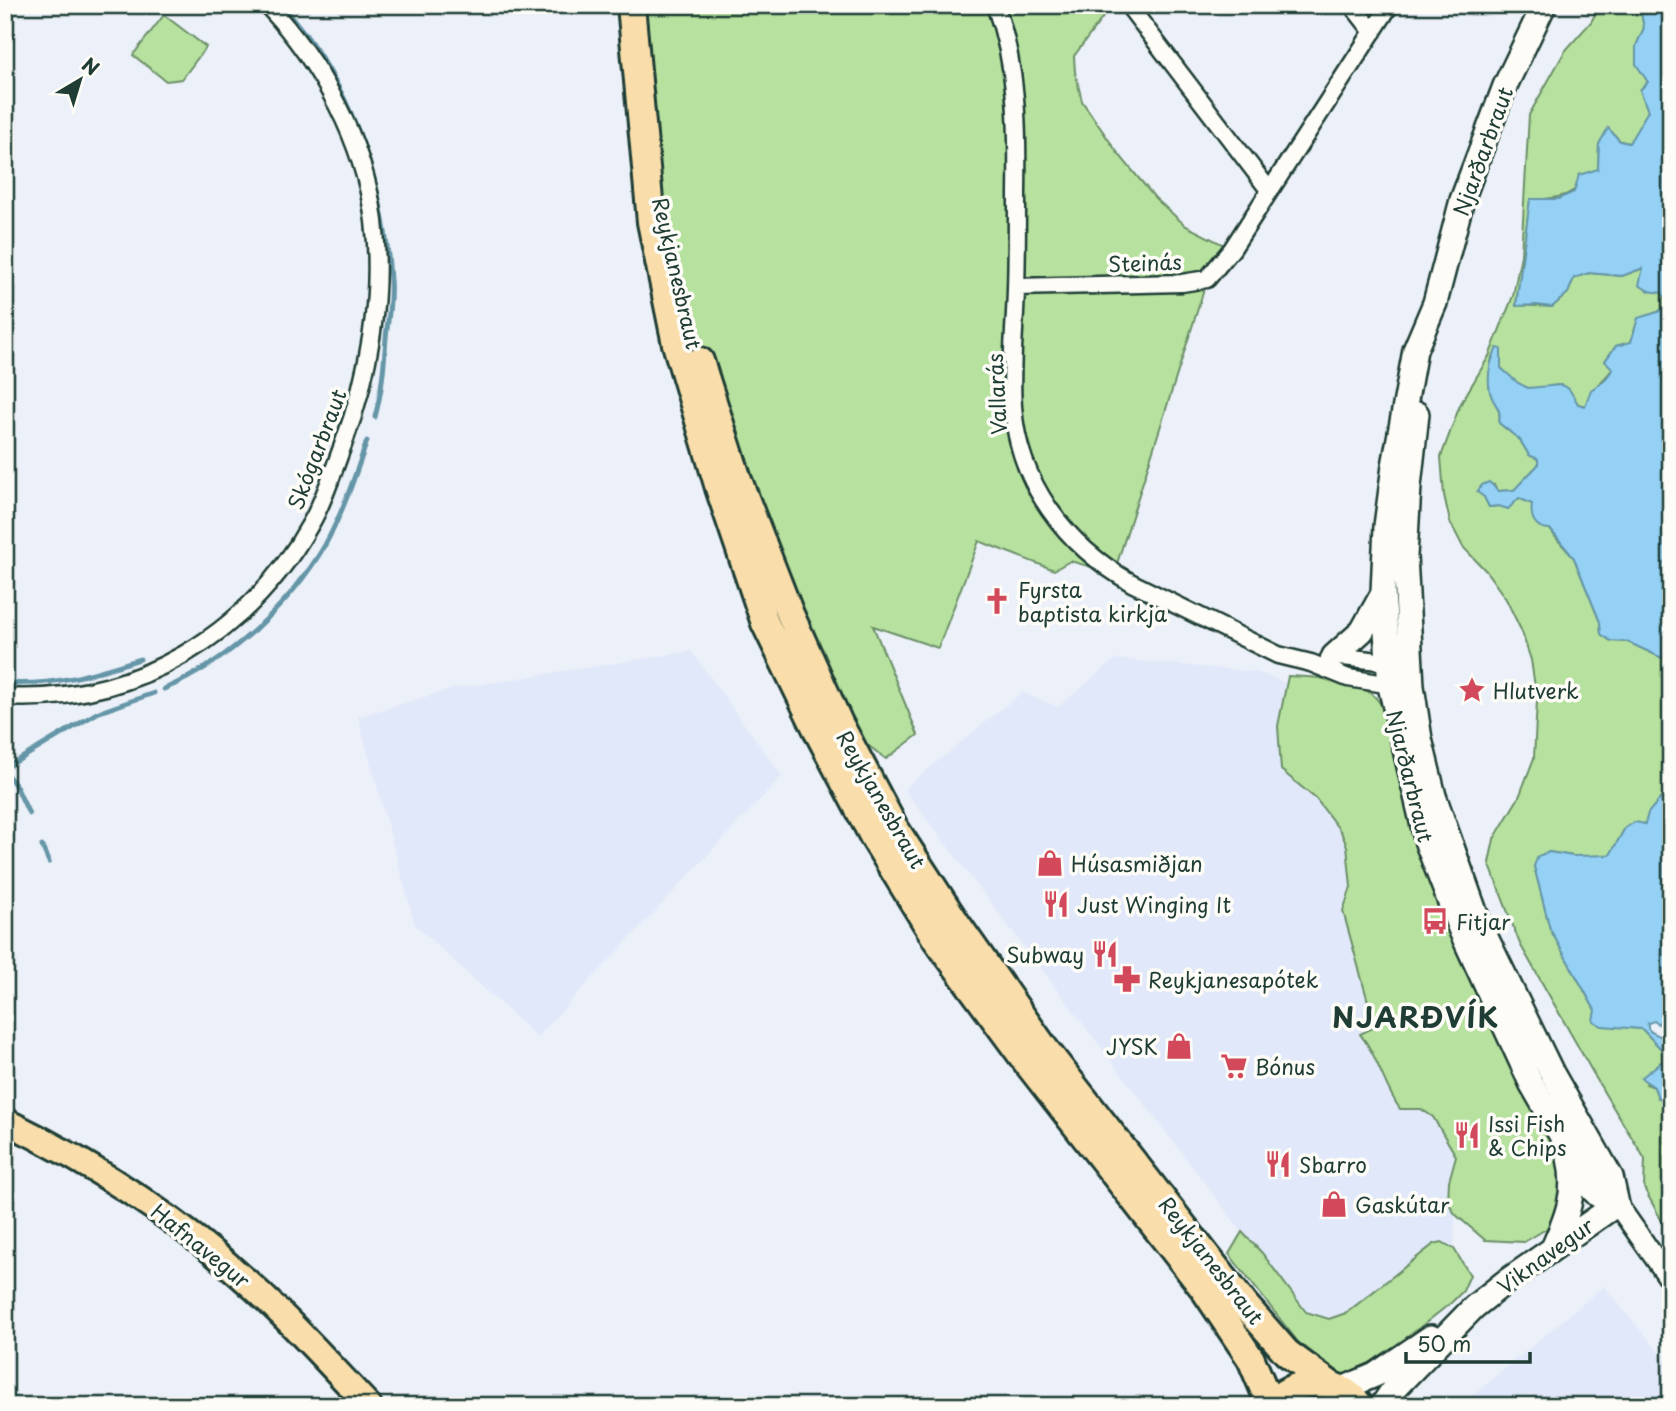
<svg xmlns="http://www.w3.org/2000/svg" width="1676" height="1411" viewBox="0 0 1676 1411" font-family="'Playpen Sans',sans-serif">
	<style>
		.built { fill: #e1e8f9 }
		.green { fill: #b7e19e; stroke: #6b8f69; stroke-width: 2 }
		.water { fill: #94d1f5; stroke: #6596a8; stroke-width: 2 }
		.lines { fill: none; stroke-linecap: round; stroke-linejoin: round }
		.stream { stroke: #6596a8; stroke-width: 5 }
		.minor-casing { stroke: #1f3d34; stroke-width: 21 }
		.tertiary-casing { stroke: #1f3d34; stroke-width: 24 }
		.secondary-casing { stroke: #1f3d34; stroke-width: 28 }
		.primary-casing { stroke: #1f3d34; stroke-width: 30 }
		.trunk-casing { stroke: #1f3d34; stroke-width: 32 }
		.minor { stroke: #fdfcf7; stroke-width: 16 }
		.tertiary { stroke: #fdfcf7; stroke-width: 19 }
		.secondary { stroke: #fdfcf7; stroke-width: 23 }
		.primary { stroke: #f9deab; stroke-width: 24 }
		.trunk { stroke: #f9deab; stroke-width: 26 }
		.labels { text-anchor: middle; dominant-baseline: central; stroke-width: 7; stroke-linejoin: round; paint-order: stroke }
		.street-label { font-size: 21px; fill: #1f3d34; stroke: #fdfcf7 }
		.poi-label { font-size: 21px; fill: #1f3d34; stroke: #fdfcf7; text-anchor: start }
		.district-label { font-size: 28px; font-weight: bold; letter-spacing: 2px; fill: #1f3d34; stroke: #fdfcf7 }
	</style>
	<rect width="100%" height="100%" fill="#ecf0f8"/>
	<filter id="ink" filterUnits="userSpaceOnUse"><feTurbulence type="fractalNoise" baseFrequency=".0143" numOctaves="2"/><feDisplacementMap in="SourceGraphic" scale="14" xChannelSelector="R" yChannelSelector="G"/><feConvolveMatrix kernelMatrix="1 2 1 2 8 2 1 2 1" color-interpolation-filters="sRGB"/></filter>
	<g filter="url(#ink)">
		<path class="built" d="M691 651 782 776 537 1037 415 925 358 717 451 689Z
			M1116 659 1257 672 1286 683 1278 726 1281 770 1316 799 1341 832 1347 846 1351 887 1343 911 1375 1027 1361 1034 1372 1048 1379 1070 1393 1099 1421 1109 1433 1117 1456 1156 1449 1181 1448 1202 1455 1214 1454 1249 1442 1242 1434 1244 1346 1313 1329 1319 1306 1312 1262 1253 1242 1232 904 789 1022 692 1058 707Z
			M1604 1286 1671 1367V1406H1460Z"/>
		<path class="green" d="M637 5H1098L1103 17 1074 56 1075 72 1082 101 1117 152 1155 198 1186 226 1232 249 1207 280 1114 573 1070 561 1054 570 979 541 938 648 873 626 918 735 886 759 839 723 790 614 694 339 638 104Z
			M1600 5H1643L1641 12 1644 28 1636 46V63L1648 82 1640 90 1648 111 1630 143 1620 141 1609 129 1599 144 1598 169C1571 195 1568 198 1530 200L1516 305 1552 307 1568 293 1574 278 1589 273 1622 276 1644 268 1649 291 1662 292 1669 304 1658 312 1638 319 1631 342 1616 346 1605 361 1613 368C1601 385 1592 386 1585 406L1578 404C1557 368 1551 396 1525 387 1511 382 1502 368 1492 357 1490 368 1488 380 1490 391 1494 407 1502 405 1499 423L1520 440 1529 455 1538 459V465L1514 490 1498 491 1494 485 1484 497 1489 507 1499 506 1519 498 1532 504 1557 539 1574 558 1600 622 1601 634 1611 641 1628 642 1662 658 1671 654V786L1649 813 1645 825 1625 828 1610 856H1573L1549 852 1534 866 1550 929 1595 1010 1629 1028 1642 1029 1665 1053V1059L1655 1067 1646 1084 1654 1087 1658 1098 1671 1101V1238L1644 1188 1645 1159 1605 1094 1520 944 1489 863 1494 839 1519 797 1534 758 1537 700 1531 660 1521 630 1506 599 1486 571 1463 547 1450 522 1444 495 1441 457 1460 405 1489 356 1513 296 1521 255 1529 115 1565 51 1591 22Z
			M164 15 206 47 182 79 166 81 133 55Z
			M1288 676C1313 677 1357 679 1375 697 1381 703 1384 710 1388 716L1516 1062 1564 1169 1563 1207 1546 1229 1524 1242 1485 1240 1455 1214 1448 1202 1449 1181 1456 1156 1433 1117 1421 1109H1400C1383 1085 1378 1056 1360 1034L1375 1027 1343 911 1351 887 1347 846 1341 832 1316 799 1281 770 1278 726Z
			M1242 1232 1262 1253 1306 1312 1329 1319 1346 1313 1434 1244 1442 1242 1454 1249 1470 1275 1463 1291 1452 1302 1363 1372 1338 1379 1306 1352 1229 1254Z"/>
		<path class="water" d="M1643 5H1671V325L1665 330 1671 335V654L1662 658 1628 642 1611 641 1601 634 1600 622 1574 558 1550 529C1535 529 1530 518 1532 504L1519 498 1508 509 1499 506 1489 507 1484 497 1477 492 1482 485 1489 482 1499 491 1514 490 1538 465V459L1529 455 1520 440 1499 423C1502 405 1494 408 1490 392 1487 377 1490 361 1497 348L1501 349V368L1518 383 1528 388 1561 385 1569 389 1578 404 1585 406 1591 390 1604 381 1613 369 1605 361 1616 346 1631 342 1638 318 1658 312 1669 304 1662 293 1649 291 1639 285 1643 268 1622 276 1589 273 1574 278 1568 293 1552 307 1536 305 1516 306 1530 199H1558L1574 192 1579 175 1598 169 1599 144 1608 128 1620 141 1629 143 1648 111 1640 90 1648 82 1636 64V46L1644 28 1641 12Z
			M1671 786V1005L1658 1024 1654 1021 1648 1023C1646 1032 1654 1033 1662 1037L1663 1041 1671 1047V1101L1658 1098 1654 1087 1641 1078 1665 1059V1053L1642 1029 1602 1026 1593 1021 1595 1010 1550 929 1534 866 1538 856 1549 852 1573 856 1610 855 1625 828 1635 822 1645 824 1648 813Z"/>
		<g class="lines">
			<path class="stream" d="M281 5C349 79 384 179 390 279 392 298 388 319 386 338 384 365 382 391 375 417
				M5 683C56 686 93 674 140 659
				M164 689C228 662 290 605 325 545 343 512 355 476 367 441
				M5 768 97 713 154 693
				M5 772 16 786 29 814
				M42 846 49 862"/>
			<defs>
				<path id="minor" d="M995 5C1018 67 1018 129 1017 194 1017 226 1017 258 1016 289 1015 328 1010 368 1013 406 1018 483 1066 546 1132 583L1278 655 1311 663 1348 678 1398 686
					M1128 5 1269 190
					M1352 5 1373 32
					M1016 287 1182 283 1207 279 1232 249 1390 5
					M1329 658 1334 656 1397 663
					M5 697C135 704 249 635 311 523 325 499 333 471 343 445 369 375 383 295 374 221 364 141 321 63 267 5"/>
				<path id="tertiary" d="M1617 1204 1671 1281"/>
				<path id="secondary" d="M1544 5 1505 86 1462 200 1435 303 1415 350 1394 466 1386 526 1383 592 1390 686 1427 843 1461 931 1531 1083 1592 1189 1598 1195 1617 1204
					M1417 414 1409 486 1405 556 1412 686 1420 739 1434 796 1479 923 1552 1073 1611 1177 1617 1204
					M1334 656 1362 631 1382 595
					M1553 1248C1567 1217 1577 1192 1569 1158
					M1342 1389 1375 1375 1431 1337
					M1382 1406 1392 1391 1474 1307 1504 1283 1617 1204"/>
				<path id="primary" d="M5 1121C95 1165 179 1219 253 1287 294 1324 331 1366 369 1406"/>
				<path id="trunk" d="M631 5 651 222 676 344 719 488 765 623 819 734 874 838 936 939 1028 1064 1204 1289 1251 1359 1270 1404
					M700 361 738 480 790 614 839 723 894 827 957 924 1045 1049 1245 1305 1287 1353 1331 1385
					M1269 1406C1293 1378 1337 1374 1360 1406"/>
			</defs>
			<use href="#minor" class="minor-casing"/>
			<use href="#tertiary" class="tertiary-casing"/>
			<use href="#secondary" class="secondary-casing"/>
			<use href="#primary" class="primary-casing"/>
			<use href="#trunk" class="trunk-casing"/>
			<use href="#minor" class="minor"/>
			<use href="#tertiary" class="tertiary"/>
			<use href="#secondary" class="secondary"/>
			<use href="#primary" class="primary"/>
			<use href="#trunk" class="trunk"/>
		</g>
	</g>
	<defs>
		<symbol id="church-bare" viewBox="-9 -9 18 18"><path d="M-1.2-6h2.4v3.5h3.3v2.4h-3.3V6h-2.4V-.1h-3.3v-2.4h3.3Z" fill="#d1495b" stroke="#fdfcf7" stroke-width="2.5" paint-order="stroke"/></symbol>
		<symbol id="sight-bare" viewBox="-9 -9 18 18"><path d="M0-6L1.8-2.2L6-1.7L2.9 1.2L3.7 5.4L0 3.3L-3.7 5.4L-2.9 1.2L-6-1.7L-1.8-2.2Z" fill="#d1495b" stroke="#fdfcf7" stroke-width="2.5" paint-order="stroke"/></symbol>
		<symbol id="shop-bare" viewBox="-9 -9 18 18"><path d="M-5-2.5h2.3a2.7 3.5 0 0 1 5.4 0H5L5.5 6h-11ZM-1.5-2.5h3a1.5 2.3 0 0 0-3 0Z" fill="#d1495b" stroke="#fdfcf7" stroke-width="2.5" paint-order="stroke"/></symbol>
		<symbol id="restaurant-bare" viewBox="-9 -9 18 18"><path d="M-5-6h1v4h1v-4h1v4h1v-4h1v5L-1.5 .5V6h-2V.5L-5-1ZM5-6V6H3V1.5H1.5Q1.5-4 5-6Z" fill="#d1495b" stroke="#fdfcf7" stroke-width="2.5" paint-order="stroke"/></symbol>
		<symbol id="bus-bare" viewBox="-9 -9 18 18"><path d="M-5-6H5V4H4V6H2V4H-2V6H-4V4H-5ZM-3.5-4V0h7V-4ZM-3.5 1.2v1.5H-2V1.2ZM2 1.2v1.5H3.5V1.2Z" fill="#d1495b" stroke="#fdfcf7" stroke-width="2.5" paint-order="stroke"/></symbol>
		<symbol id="pharmacy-bare" viewBox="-9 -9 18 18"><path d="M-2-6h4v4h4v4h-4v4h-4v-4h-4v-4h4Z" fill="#d1495b" stroke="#fdfcf7" stroke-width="2.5" paint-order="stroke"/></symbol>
		<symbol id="supermarket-bare" viewBox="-9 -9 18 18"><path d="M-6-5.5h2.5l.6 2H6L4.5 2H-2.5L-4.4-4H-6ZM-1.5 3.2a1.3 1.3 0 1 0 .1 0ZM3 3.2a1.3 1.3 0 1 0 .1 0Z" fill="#d1495b" stroke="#fdfcf7" stroke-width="2.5" paint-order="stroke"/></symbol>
	</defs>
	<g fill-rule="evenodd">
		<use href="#church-bare" x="978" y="582" width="38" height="38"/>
		<use href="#sight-bare" x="1453" y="671" width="38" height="38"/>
		<use href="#shop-bare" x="1031" y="844" width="38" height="38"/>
		<use href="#restaurant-bare" x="1037" y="885" width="38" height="38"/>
		<use href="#bus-bare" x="1416" y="902" width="38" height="38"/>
		<use href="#restaurant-bare" x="1086" y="935" width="38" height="38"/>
		<use href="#pharmacy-bare" x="1108" y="960" width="38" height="38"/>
		<use href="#shop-bare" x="1160" y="1027" width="38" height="38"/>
		<use href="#supermarket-bare" x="1215" y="1047" width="38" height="38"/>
		<use href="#restaurant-bare" x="1448" y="1116" width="38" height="38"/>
		<use href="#restaurant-bare" x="1259" y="1145" width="38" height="38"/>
		<use href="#shop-bare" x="1315" y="1185" width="38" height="38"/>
	</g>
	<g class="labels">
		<g class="street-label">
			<text transform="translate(1482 151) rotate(-70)">Njarðarbraut</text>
			<text transform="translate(1145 262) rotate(-2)">Steinás</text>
			<text transform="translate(678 273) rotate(77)">Reykjanesbraut</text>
			<text transform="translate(996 394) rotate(-93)">Vallarás</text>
			<text transform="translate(316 449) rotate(-69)">Skógarbraut</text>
			<text transform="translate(1411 776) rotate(76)">Njarðarbraut</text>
			<text transform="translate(882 799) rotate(60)">Reykjanesbraut</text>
			<text transform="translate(201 1245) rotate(39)">Hafnavegur</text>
			<text transform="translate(1545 1255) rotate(-36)">Viknavegur</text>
			<text transform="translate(1212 1260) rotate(52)">Reykjanesbraut</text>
		</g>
		<g class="poi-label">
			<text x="1018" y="589">Fyrsta<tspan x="1018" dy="24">baptista kirkja</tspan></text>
			<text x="1493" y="690">Hlutverk</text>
			<text x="1071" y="863">Húsasmiðjan</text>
			<text x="1077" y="904">Just Winging It</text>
			<text x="1456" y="921">Fitjar</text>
			<text x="1084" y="954" text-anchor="end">Subway</text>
			<text x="1148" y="979">Reykjanesapótek</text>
			<text x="1158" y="1046" text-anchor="end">JYSK</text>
			<text x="1255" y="1066">Bónus</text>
			<text x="1488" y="1123">Issi Fish<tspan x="1488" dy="24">&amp; Chips</tspan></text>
			<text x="1299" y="1164">Sbarro</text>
			<text x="1355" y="1204">Gaskútar</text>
		</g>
		<g class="district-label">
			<text x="1416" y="1016">NJARÐVÍK</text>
		</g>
	</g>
	<rect width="1676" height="1411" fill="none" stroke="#fdfcf7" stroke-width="28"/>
	<rect x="14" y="14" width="1648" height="1383" fill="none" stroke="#1f3d34" stroke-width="2.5" filter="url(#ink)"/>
	<g transform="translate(80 80) rotate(38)" stroke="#fdfcf7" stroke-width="5" paint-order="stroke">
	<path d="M0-5L12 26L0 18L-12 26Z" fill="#1f3d34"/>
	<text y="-10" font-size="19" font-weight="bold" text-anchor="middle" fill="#1f3d34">N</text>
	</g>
	<path d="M1406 1352v10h124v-10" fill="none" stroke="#1f3d34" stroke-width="3.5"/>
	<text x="1417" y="1352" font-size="21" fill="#1f3d34" stroke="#fdfcf7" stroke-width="5" paint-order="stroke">50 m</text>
</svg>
